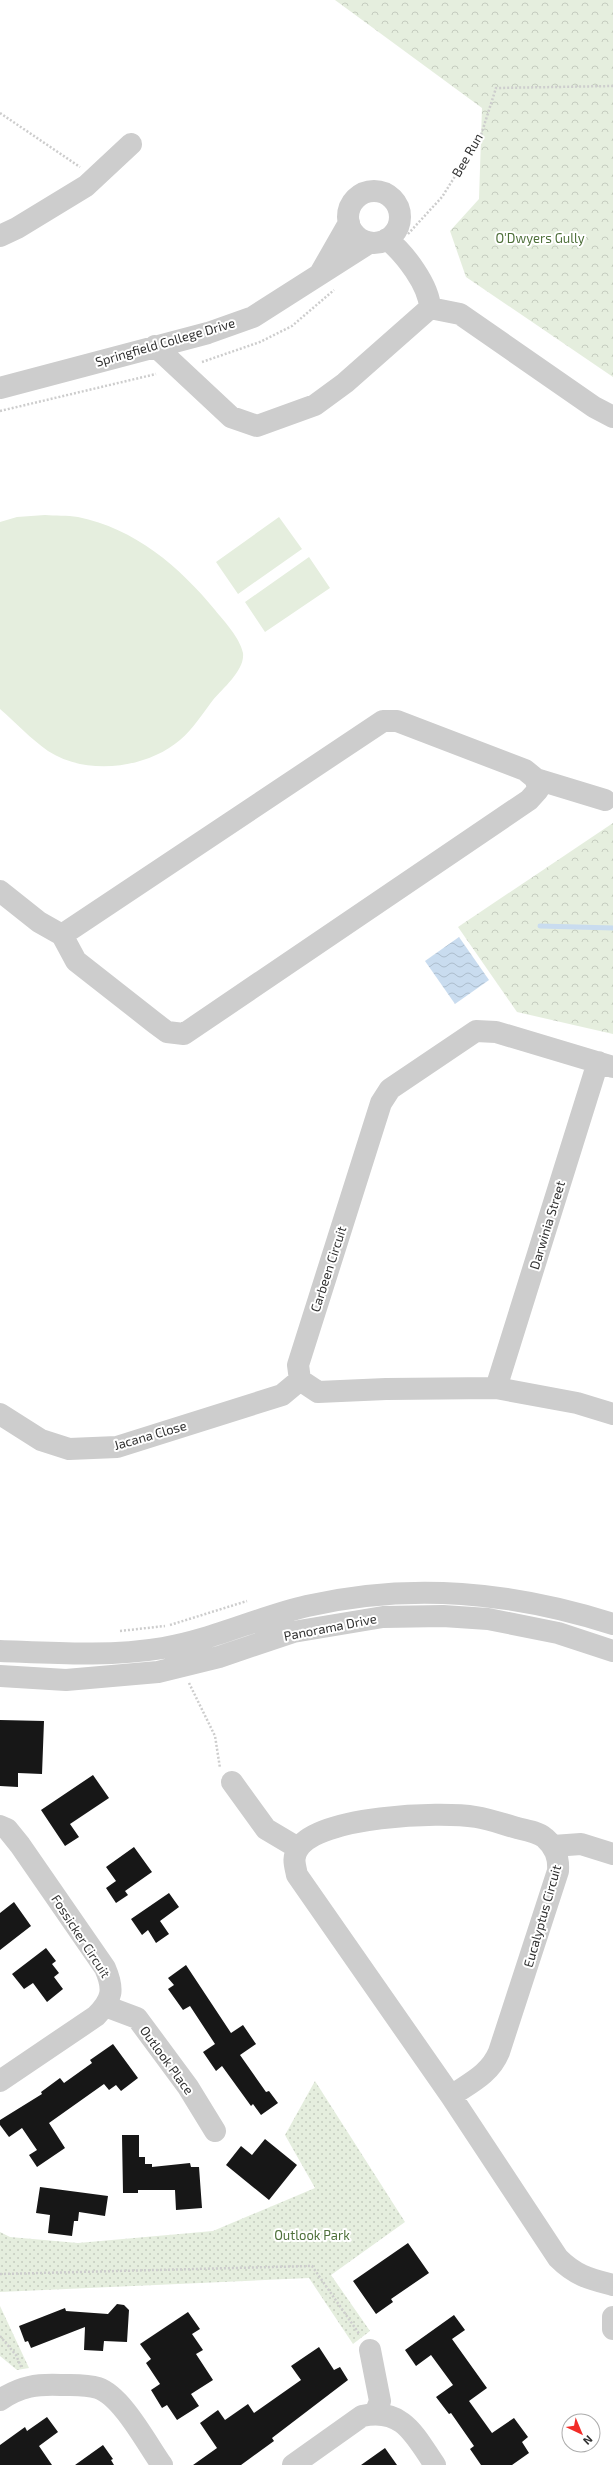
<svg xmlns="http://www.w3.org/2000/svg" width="613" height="2465" viewBox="0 0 613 2465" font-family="'Exo 2',sans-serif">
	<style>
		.grass { fill: url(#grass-dots) }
		.forest { fill: url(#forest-crowns) }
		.pitch { fill: #e5eede }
		.water { fill: url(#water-waves) }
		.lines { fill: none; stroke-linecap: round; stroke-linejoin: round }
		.stream { stroke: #c9dcef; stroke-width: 5 }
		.building { fill: #171717 }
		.path { stroke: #cdcdcd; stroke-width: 2.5; stroke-dasharray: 2 2; stroke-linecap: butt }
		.minor { stroke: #cdcdcd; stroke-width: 22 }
		.labels { text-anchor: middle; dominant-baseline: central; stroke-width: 4; stroke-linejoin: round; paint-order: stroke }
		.street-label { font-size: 13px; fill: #303030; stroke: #fff }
		.park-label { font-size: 13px; fill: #4e703a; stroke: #fff }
	</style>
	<defs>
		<pattern id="grass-dots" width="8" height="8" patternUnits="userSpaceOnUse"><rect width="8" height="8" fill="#e5eede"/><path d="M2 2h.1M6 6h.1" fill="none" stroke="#c5ccbf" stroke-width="1.8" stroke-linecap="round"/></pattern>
		<pattern id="forest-crowns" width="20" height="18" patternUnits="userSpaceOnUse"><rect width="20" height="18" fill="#e5eede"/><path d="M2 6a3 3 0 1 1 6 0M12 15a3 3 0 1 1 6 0" fill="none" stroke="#c5ccbf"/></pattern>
		<pattern id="water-waves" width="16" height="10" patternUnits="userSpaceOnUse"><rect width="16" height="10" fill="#c9dcef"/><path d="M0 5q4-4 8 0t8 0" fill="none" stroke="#adbdcd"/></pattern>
	</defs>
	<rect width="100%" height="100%" fill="#fff"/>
	<path class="grass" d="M315 2081 405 2222 331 2275 370 2331 353 2344 309 2278 0 2292V2232L10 2237 78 2243 213 2231 315 2188 285 2135Z
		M0 2306 29 2368 17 2370 0 2356Z"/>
	<path class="forest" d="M335 0H613V377L466 277 450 231 479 199 482 108Z
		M613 823V1034L517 1012 458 927Z"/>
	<path class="pitch" d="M45 515C55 516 67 515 78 517 134 528 180 567 215 610 224 621 240 638 243 653 245 670 223 688 213 700 203 713 193 729 180 740 146 769 86 776 48 751 31 739 16 723 0 709V522L17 517Z
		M279 517 302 549 238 594 216 562Z
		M309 557 330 588 265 632 245 602Z"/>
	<path class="water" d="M459 937 489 980 455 1004 425 961Z"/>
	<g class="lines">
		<path class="stream" d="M540 926 613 928"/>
	</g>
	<path class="building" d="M0 1720 44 1721 42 1774 18 1773V1787L0 1786Z
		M93 1775 109 1798 70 1824 79 1837 65 1846 41 1810Z
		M134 1847 152 1872 125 1891 128 1895 116 1903 106 1888 116 1881 106 1867Z
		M169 1893 179 1907 160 1921 169 1934 156 1943 148 1930 142 1935 131 1919Z
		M14 1902 31 1926 0 1950V1913Z
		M46 1948 56 1961 52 1964 59 1973 54 1977 63 1989 47 2002 33 1983 24 1989 12 1974Z
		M186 1965 231 2033 243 2025 256 2044 240 2055 266 2092 269 2091 278 2103 261 2115 253 2104 251 2106 222 2066 216 2071 203 2052 215 2044 190 2006 183 2010 168 1989 174 1985 168 1978Z
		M113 2044 138 2078 121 2091 116 2085 109 2090 104 2084 49 2123 65 2148 37 2167 29 2155 37 2150 22 2128 9 2137 0 2125V2120L42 2094 41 2092 60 2078 64 2083 92 2063 90 2060Z
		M122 2135H139V2157H145V2164H152V2167L190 2163 191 2167H199L202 2208 176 2210 175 2190H138V2193H123Z
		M265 2139 297 2165 269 2200 226 2165 241 2146 252 2155Z
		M40 2187 108 2196 105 2216 79 2212 78 2221H74L72 2236 48 2233 50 2215 36 2213Z
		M408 2243 429 2273 391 2299 393 2302 376 2314 353 2281Z
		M117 2304 124 2305 129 2310 127 2342 104 2341 103 2351 84 2350 85 2327 31 2348 28 2341 25 2342 19 2326 65 2308 66 2311 108 2314Z
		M188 2312 200 2329 192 2334 203 2350 196 2354 213 2380 191 2394 199 2406 177 2420 167 2405 162 2408 151 2390 160 2384 146 2363 151 2359 140 2344Z
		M454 2315 465 2330 452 2339 487 2388 469 2401 492 2433 514 2418 528 2437 522 2442 529 2453 512 2465H481L470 2449 474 2446 451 2413 449 2414 436 2397 453 2385 431 2355 416 2366 405 2350Z
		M319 2347 334 2370 340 2367 348 2380 272 2438 274 2441 241 2465H193L217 2448 200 2423 218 2410 225 2420 248 2404 254 2413 301 2380 291 2366Z
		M47 2417 58 2432 39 2446 52 2465H0V2445L25 2427 27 2431Z
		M103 2445 113 2459 111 2460 114 2465H75Z
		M385 2448 397 2465H361Z"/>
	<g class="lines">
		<path class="path" d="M0 113 80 167
			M408 234 442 197 481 135 496 88 613 86
			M202 362 260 342 292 326 334 290
			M0 411 156 374
			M170 1625 247 1601
			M120 1631 165 1626
			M189 1683 215 1736 220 1768
			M0 2274 312 2266 360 2335
			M0 2336 16 2355 22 2369"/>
		<path class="minor" d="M348 217a26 26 0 1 1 52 0a26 26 0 1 1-52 0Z
			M0 236 17 228 86 186 131 144
			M387 239C405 254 429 285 430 308L460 314 594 407 613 417
			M321 272 349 223
			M155 346 231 417 257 426 315 405 345 383 430 308
			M0 388 208 333 253 317 369 243
			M536 779 605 800
			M0 891 39 922 62 935 76 961 155 1023 167 1032 184 1034 529 800 538 790 536 779 525 770 397 721H383L62 935
			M613 1067 496 1032 476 1031 390 1089 381 1103 298 1365 300 1380 318 1392 386 1389 496 1388 577 1403 613 1414
			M496 1388 598 1062
			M0 1414 41 1440 69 1449 117 1447 282 1395 300 1380
			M0 1651C54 1653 109 1657 163 1648 212 1640 259 1617 307 1606 412 1582 512 1592 613 1624
			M0 1676 66 1680 158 1672 219 1657 293 1632 383 1617 443 1616 488 1619 558 1633 613 1651
			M232 1782 266 1829 298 1848
			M0 1826 7 1829 20 1845 105 1968C114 1989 113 1999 96 2016L0 2081
			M553 1846 581 1844 613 1854
			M105 2006 137 2018 188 2087 215 2131
			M451 2096C470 2083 490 2074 499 2052L558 1871C559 1857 555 1847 545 1838 538 1832 526 1830 517 1828 503 1824 489 1819 476 1817 440 1811 317 1816 298 1849 292 1858 295 1865 297 1875L451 2096 558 2258C576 2276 590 2279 613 2285
			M613 2317V2329
			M370 2350 380 2401 375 2414
			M0 2400C21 2386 37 2384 61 2385 73 2385 86 2384 98 2388 122 2396 147 2444 162 2465
			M293 2465 362 2416C403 2407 415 2436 435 2465"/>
	</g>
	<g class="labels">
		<g class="street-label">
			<text transform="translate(467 155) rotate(-60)">Bee Run</text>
			<text transform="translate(165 342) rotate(-16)">Springfield College Drive</text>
			<text transform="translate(547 1225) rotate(-73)">Darwinia Street</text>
			<text transform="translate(328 1269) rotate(-72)">Carbeen Circuit</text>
			<text transform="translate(150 1435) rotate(-16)">Jacana Close</text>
			<text transform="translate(330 1627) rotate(-11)">Panorama Drive</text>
			<text transform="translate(542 1916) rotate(-74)">Eucalyptus Circuit</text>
			<text transform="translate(81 1936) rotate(57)">Fossicker Circuit</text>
			<text transform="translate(167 2060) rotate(54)">Outlook Place</text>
		</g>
		<g class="park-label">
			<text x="540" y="238">O'Dwyers Gully</text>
			<text x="312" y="2235">Outlook Park</text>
		</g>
	</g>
	<g transform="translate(581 2433) rotate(136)"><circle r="19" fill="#ffffff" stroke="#acacac"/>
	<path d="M0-3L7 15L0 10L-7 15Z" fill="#f22c28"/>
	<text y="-6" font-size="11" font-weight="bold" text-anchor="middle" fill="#303030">N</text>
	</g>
</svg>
